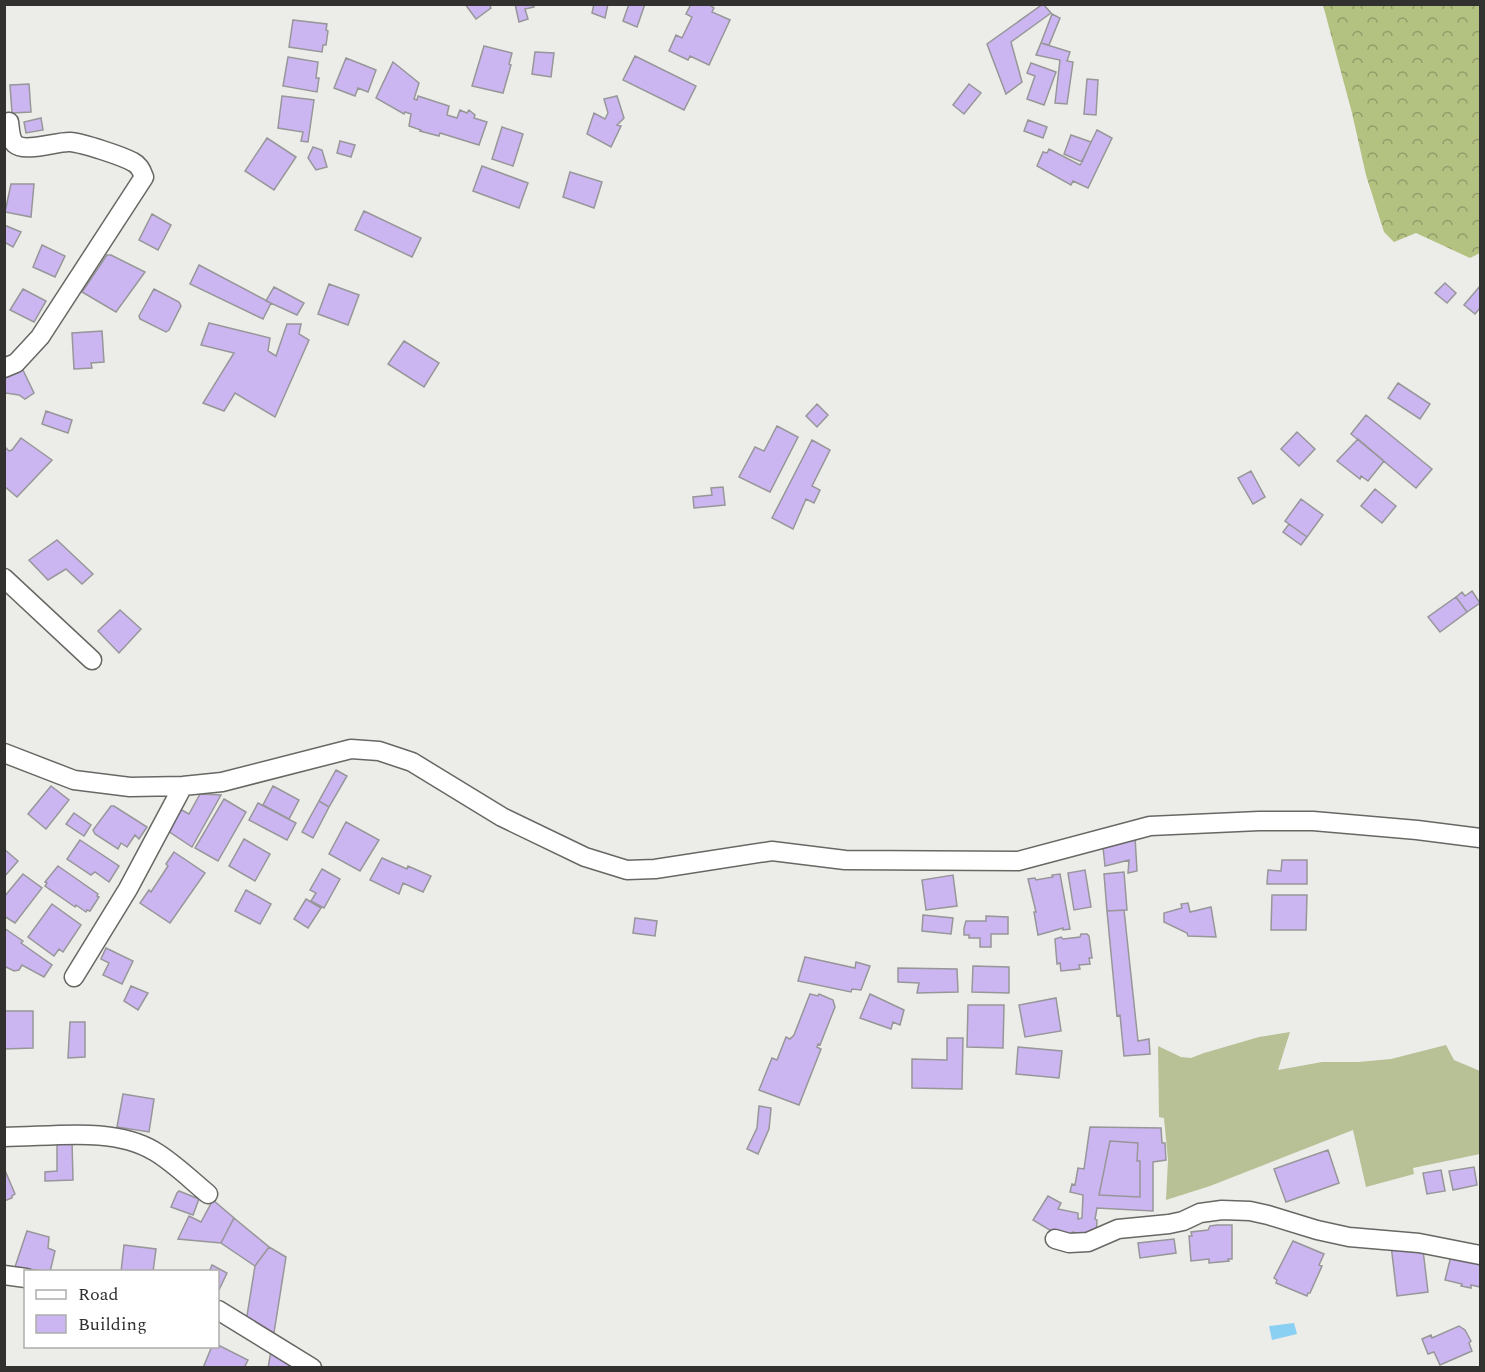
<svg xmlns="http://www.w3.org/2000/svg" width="1485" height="1372" viewBox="0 0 1485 1372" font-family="Spectral,serif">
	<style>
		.grass { fill: #b7c195 }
		.forest { fill: url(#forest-crowns) }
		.water { fill: #89d0f3 }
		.building { fill: #ccb6f2; stroke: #979699; stroke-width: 1.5; fill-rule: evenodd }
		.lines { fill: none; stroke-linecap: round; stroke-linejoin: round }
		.street-casing { stroke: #676764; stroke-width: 21 }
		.street { stroke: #fff; stroke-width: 18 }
	</style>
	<defs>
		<pattern id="forest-crowns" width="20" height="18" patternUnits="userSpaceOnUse" patternTransform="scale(1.5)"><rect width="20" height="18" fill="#b3c181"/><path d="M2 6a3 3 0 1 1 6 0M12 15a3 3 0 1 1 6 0" fill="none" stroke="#929d6a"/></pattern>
	</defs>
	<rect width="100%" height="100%" fill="#ecece9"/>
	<path class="grass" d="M1290 1032 1278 1070 1322 1062H1358L1391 1059 1446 1045 1454 1060 1480 1071V1154L1413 1168 1414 1174 1366 1187 1353 1130 1210 1186 1166 1200 1168 1160 1164 1118 1159 1117 1158 1046 1181 1057 1191 1058 1204 1053 1259 1037Z"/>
	<path class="forest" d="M1323 5H1480V253L1470 258 1416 233 1394 242 1384 232 1366 175 1352 113Z"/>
	<path class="water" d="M1294 1323 1297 1334 1272 1340 1269 1326Z"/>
	<path class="building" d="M465 4H489L491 8 476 19Z
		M515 4H533L534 7 525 9 528 19 519 22Z
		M594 4H608L605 18 592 13Z
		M629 4H645L637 27 623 21Z
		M691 4H708L714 8 712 12 730 20 709 65 690 56 688 60 669 51 676 35 682 38 692 17 686 14Z
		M1043 4 1051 13 1011 42 1022 82 1006 94 987 44Z
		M1052 14 1060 18 1049 45 1041 43Z
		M293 20 327 24 326 30 328 31 326 45H323L322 52 289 47Z
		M1041 43 1070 52 1067 61 1073 62 1067 104 1055 103 1060 60 1036 55Z
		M484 46 512 53 509 64 511 65 503 93 472 86Z
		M535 52 554 53 551 77 532 74Z
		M635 56 696 86 684 110 623 80Z
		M288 57 318 62 316 78H319L317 92 283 86Z
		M346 58 376 70 368 92 358 88 355 96 334 88Z
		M393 62 419 83 414 99 417 100 418 96 449 106 447 115 457 118 460 110 467 113 469 110 475 115 474 118 487 122 479 145 440 133 439 136 420 131 421 130 409 126 411 114 405 112 404 114 376 98Z
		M1031 63 1056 72 1044 105 1027 99 1035 76 1027 73Z
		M1087 79 1098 80 1096 115 1084 114Z
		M29 84 31 112 12 113 10 85Z
		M969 84 981 93 964 114 953 105Z
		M282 96 314 100 308 142 301 141 303 132 278 128Z
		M617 96 624 118 617 125 621 126 611 147 587 134 594 113 605 119 608 113 604 99Z
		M41 118 43 130 26 133 24 122Z
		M1028 120 1047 127 1043 138 1024 131Z
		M502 127 523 134 513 166 492 159Z
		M1097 130 1112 138 1088 188 1073 181 1071 185 1037 166 1043 152 1047 153 1049 149 1080 165Z
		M1071 135 1091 142 1082 162 1064 154Z
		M267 138 296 157 274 190 245 171Z
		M340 141 355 145 351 157 337 153Z
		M313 147 322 150 327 167 316 170 308 158Z
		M482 166 528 183 519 208 473 191Z
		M570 172 602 182 594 208 563 197Z
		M11 184H34L31 217 5 212Z
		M364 211 421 238 412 257 355 230Z
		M152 214 171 225 158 250 139 240Z
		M4 225 21 232 13 247 4 242Z
		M42 245 65 256 55 277 33 267Z
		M107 255H111L145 272 116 312 82 292Z
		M199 265 271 303 263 319 190 284Z
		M1445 283 1456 293 1447 303 1435 293Z
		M329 284 359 295 348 325 318 314Z
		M1480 286V308L1475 314 1464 305Z
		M274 287 304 303 297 315 266 301Z
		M23 289 46 301 34 322 10 310Z
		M154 289 179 302 181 306 169 330 166 332 140 319 139 316Z
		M209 323 270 338 268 351 276 356 287 324H301L299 334 309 340 275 417 235 393 224 411 203 403 234 353 201 345Z
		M102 331 104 362 91 363 92 368 74 369 72 333Z
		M404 341 439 363 424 387 388 364Z
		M22 368 34 393 25 399 19 395 6 393 5 395 4 375Z
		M1398 383 1430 404 1420 419 1388 398Z
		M817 404 828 415 817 427 806 416Z
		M46 411 72 420 68 433 42 424Z
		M1366 415 1432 469 1416 488 1351 434Z
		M777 426 798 437 770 492 739 477 755 447 764 451Z
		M1297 432 1315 449 1299 466 1281 449Z
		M21 438 52 460 17 497 4 486V446L9 451 12 450Z
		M1358 439 1384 461 1368 481 1361 476 1360 479 1337 461Z
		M812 440 830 450 812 486 820 490 814 503 806 499 793 529 772 518Z
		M1251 471 1265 497 1253 504 1238 478Z
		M723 487 725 505 694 508 693 497 712 495 711 488Z
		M1375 489 1396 506 1382 523 1361 506Z
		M1301 499 1323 515 1307 537 1285 521Z
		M1289 524 1307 537 1301 545 1283 532Z
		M57 540 93 574 82 584 66 569 48 580 29 560Z
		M1472 591 1480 603 1467 612 1456 597 1462 592 1465 596Z
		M1456 597 1467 612 1440 632 1428 617Z
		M120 610 141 629 119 653 98 631Z
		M336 770 347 776 329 807 319 801Z
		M51 786 69 800 46 829 28 814Z
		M273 786 299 800 289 819 263 805Z
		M200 794 221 795 192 847 168 831 180 809 189 814Z
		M224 799 246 812 218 861 195 848Z
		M319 801 329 807 313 838 302 832Z
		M258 803 296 823 287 840 249 820Z
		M111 806H114L147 827 139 839 135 835 127 847 121 843 118 849 95 834 93 830Z
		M74 813 91 825 84 836 66 824Z
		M346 822 379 840 360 871 329 854Z
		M1135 837 1137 871 1128 873 1129 860 1105 866 1103 847Z
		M244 839 270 854 255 881 229 866Z
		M80 840 119 866 109 882 95 872 91 875 67 859Z
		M4 849 18 861 4 877Z
		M174 852 205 873 170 923 140 903 149 890 151 892 168 866 166 864Z
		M382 858 407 869 408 866 431 876 423 892 403 883 399 894 370 880Z
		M1282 860H1307V884H1267L1268 870 1281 871Z
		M58 866 98 894 97 896 99 897 90 911 87 910 86 912 76 905 75 907 45 886 47 883 45 882Z
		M322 869 340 879 324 908 311 901 316 893 310 890Z
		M1085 870 1091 907 1074 910 1068 873Z
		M1124 872 1127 910 1107 911 1104 874Z
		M23 874 42 888 15 923 4 916V897Z
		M1060 874 1070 929 1063 930V928L1038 935 1034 912H1036L1028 879 1035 878 1036 880 1053 877 1052 875Z
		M953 875 957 906 926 910 922 880Z
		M246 890 271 904 260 924 235 911Z
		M1272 895H1307L1306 930H1271Z
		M306 899 321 908 308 928 294 919Z
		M1188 903 1190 912 1211 907 1216 937 1188 936 1187 933 1164 922V913L1182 908 1181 904Z
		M52 904 81 925 63 952 59 949 54 956 28 937Z
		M1124 910 1138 1041 1149 1039 1150 1054 1124 1056 1120 1015 1117 1016 1107 911Z
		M923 915 953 918 951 934 922 931Z
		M986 916 1008 917V934H991V947H980V938H969V935H964V928L966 921H986Z
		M635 918 657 921 655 936 633 933Z
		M4 928 23 941 21 943 52 965 44 977 22 965 19 970 14 971 4 966Z
		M1081 934H1087L1089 936 1092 958H1089L1090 964 1079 965 1080 969 1061 971 1060 963 1057 964 1055 939 1061 937 1063 939 1080 937Z
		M106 948 133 961 122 984 103 975 109 963 101 959Z
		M805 957 855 968 856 962 870 966 861 990 852 989 851 992 798 981Z
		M973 966 1009 967V993L972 992Z
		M898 968 957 969 958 992 917 993 919 983 898 982Z
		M131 986 148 993 138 1010 124 1001Z
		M810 994 818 996 819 994 833 1000 835 1007 820 1045 818 1044 817 1047 821 1049 799 1105 759 1090 772 1058 777 1060 786 1037 790 1039 794 1035Z
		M870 994 904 1010 900 1025 893 1022 891 1029 860 1018Z
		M1056 998 1061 1031 1025 1037 1019 1005Z
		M968 1005H1004L1003 1048 967 1047Z
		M4 1011H33V1048L4 1049Z
		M70 1022H85V1057L68 1058Z
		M947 1038H963L962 1089 912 1088V1059L947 1060Z
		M1018 1047 1062 1051 1059 1078 1016 1074Z
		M123 1094 154 1099 149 1132 117 1127Z
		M759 1106 771 1108 769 1129 758 1154 747 1149 757 1128Z
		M1090 1127 1161 1128 1162 1143H1165L1166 1160 1153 1162V1211L1097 1208 1095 1219 1097 1220 1096 1236H1082L1073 1232 1071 1236 1058 1235 1033 1220 1048 1196 1061 1203 1058 1209 1078 1213V1219L1082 1218 1083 1195 1070 1192 1072 1184 1075 1185 1078 1168 1084 1169ZM1110 1141 1138 1143 1137 1161H1140V1197L1099 1195Z
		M57 1141H72L73 1180 45 1181V1172L57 1171Z
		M1110 1141 1138 1143 1137 1161H1140V1197L1099 1195Z
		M1328 1150 1339 1183 1286 1202 1274 1169Z
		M1474 1167 1477 1185 1453 1190 1449 1171Z
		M4 1168 15 1194 12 1196V1198L4 1201Z
		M1441 1170 1445 1191 1427 1194 1423 1173Z
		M179 1191 199 1199 193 1215 171 1207 177 1193Z
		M213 1200 234 1218 221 1243 178 1239 189 1216 201 1222Z
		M234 1218 269 1247 255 1266 221 1243Z
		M1217 1225H1232V1259H1228L1229 1261 1209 1263V1259L1191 1261 1189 1236H1192L1191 1232 1208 1230 1210 1226Z
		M27 1231 49 1237 48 1248 55 1251 50 1272 15 1267Z
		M1174 1239 1176 1253 1140 1258 1138 1243Z
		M1293 1241 1324 1254 1319 1265 1322 1266 1310 1293H1308L1307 1296 1276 1283 1277 1280 1274 1278Z
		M124 1245 156 1249 153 1272H121Z
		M1391 1245 1410 1247 1411 1252 1423 1250 1428 1292 1397 1296Z
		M269 1247 286 1257 273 1339 246 1322 255 1266Z
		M1451 1256 1480 1262V1287L1471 1285V1288L1461 1286 1462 1284 1445 1280Z
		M212 1265 227 1273 218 1292V1272H209Z
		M1459 1326 1465 1330 1471 1341 1469 1343 1472 1351 1440 1365 1434 1352 1428 1354 1422 1339 1431 1335 1432 1338Z
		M218 1345 248 1360 244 1368H203L212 1346H218Z
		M271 1351 298 1368H268Z"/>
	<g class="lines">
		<defs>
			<path id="street" d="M4 368 16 363 40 337 144 177C142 171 139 165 133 162 122 156 83 143 70 142 58 141 25 153 15 144 10 139 10 129 9 122
				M4 578 92 660
				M4 753 74 780 130 787 183 786 222 782 351 749 379 751 412 762 502 817 585 857 627 870 655 869 772 851 845 860 1018 861 1150 826 1259 821H1313L1417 830 1480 838
				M74 977 128 889 183 786
				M4 1137C51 1137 113 1126 154 1151 173 1162 191 1180 208 1194
				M1055 1239 1069 1243 1088 1242 1118 1229 1169 1224 1183 1221 1200 1213 1222 1210 1250 1211 1268 1215 1317 1230 1349 1237 1419 1243 1480 1255
				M4 1275 26 1278
				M218 1310 312 1368"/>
		</defs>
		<use href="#street" class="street-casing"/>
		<use href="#street" class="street"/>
	</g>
	<rect width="1485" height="1372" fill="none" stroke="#323130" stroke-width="12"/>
	<rect x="24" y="1270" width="195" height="78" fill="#ffffff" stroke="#adadac" stroke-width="1.5"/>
	<rect x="36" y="1290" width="30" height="9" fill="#ffffff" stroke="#adadac" stroke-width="1.5"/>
	<text x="78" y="1300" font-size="18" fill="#323130">Road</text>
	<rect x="36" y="1315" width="30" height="18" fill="#ccb6f2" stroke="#adadac" stroke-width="1.5"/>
	<text x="78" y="1330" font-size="18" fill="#323130">Building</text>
</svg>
